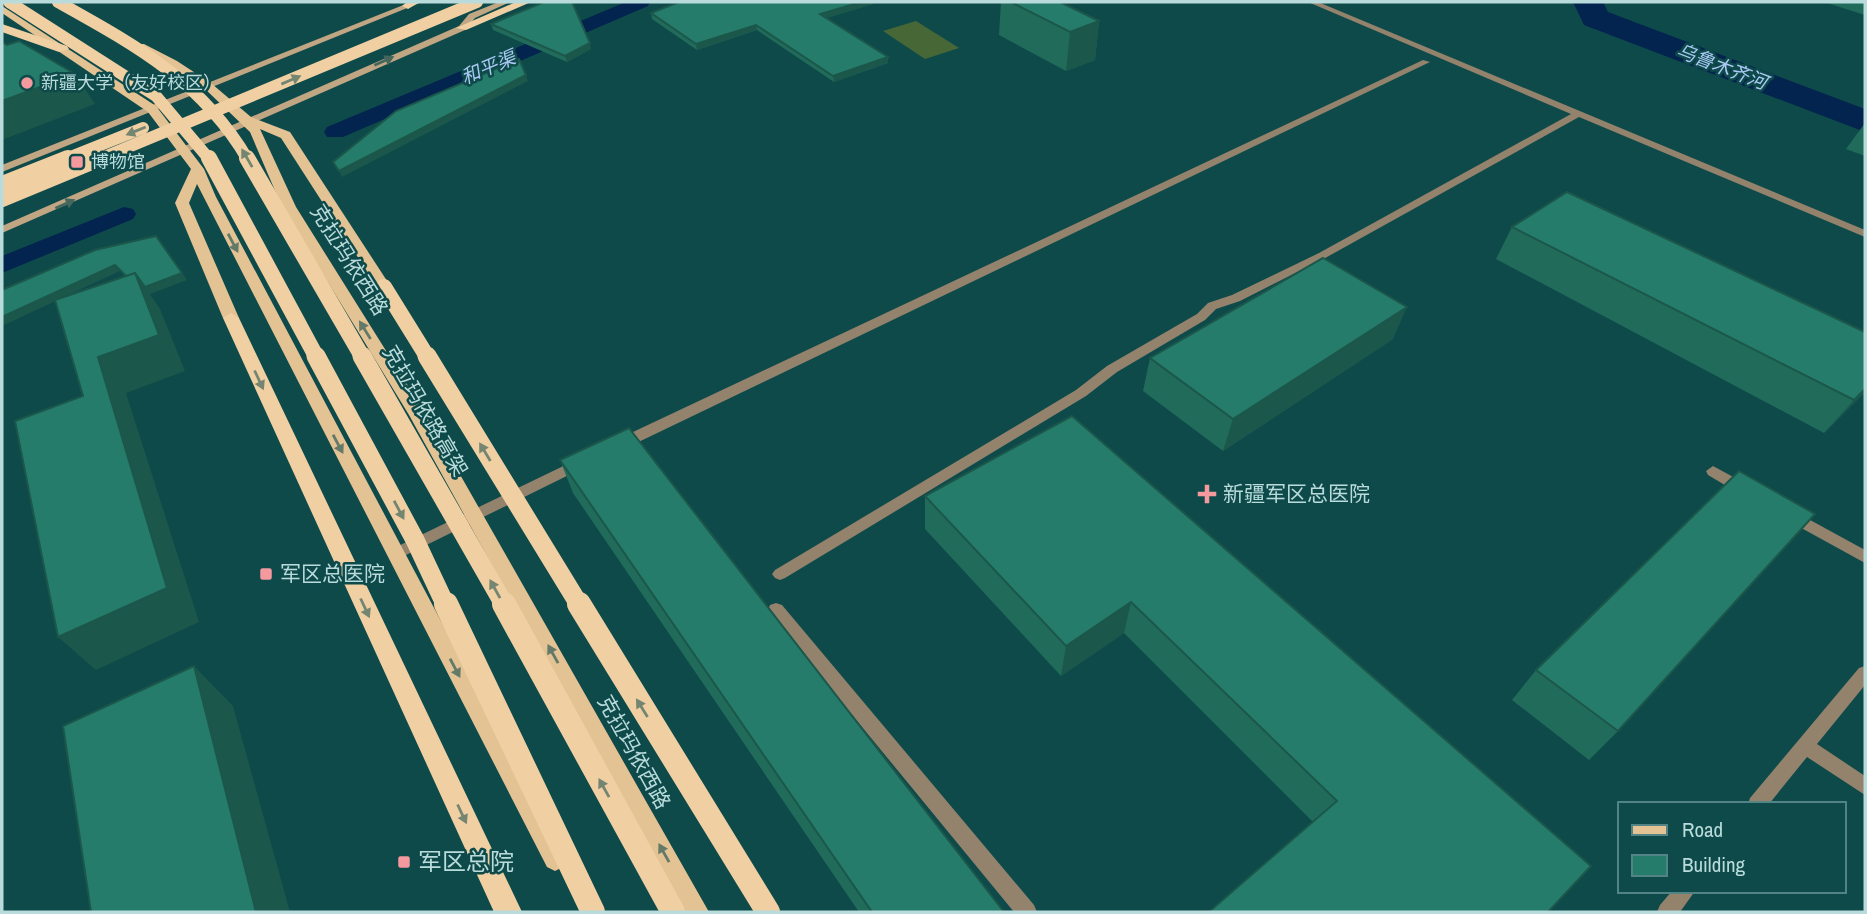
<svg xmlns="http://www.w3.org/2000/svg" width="1867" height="914" viewBox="0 0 1867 914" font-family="'Archivo Narrow','Noto Sans SC',sans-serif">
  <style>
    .green { fill: #476737 }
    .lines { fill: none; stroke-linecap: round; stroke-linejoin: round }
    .canal { fill: #03244e; fill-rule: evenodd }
    .river { fill: #03244e; fill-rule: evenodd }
    .minor { fill: #93826c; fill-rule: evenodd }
    .secondary { fill: #c0a682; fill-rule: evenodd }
    .primary { fill: #e3c293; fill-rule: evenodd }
    .trunk { fill: #f0d0a2; fill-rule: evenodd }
    .trunk-bridge-far3 { stroke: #f0d0a2; stroke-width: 12 }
    .trunk-bridge-far2 { stroke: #f0d0a2; stroke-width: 16 }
    .trunk-bridge-far1 { stroke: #f0d0a2; stroke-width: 19 }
    .trunk-bridge { stroke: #f0d0a2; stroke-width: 24 }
    .wall { fill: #216b5b }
    .shaded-wall { fill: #1b574a }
    .building { fill: #267c6a; stroke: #1b574a; stroke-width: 2 }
    .oneway { fill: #44665c }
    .oneway2 { fill: #748672 }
    .oneway3 { fill: #647a68 }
    .poi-dot { fill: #f49a9f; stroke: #0f4a4b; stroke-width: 2.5 }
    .labels { text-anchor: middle; stroke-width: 5; stroke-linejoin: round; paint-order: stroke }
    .far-poi-label { font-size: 18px; fill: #b9dbdb; stroke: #0f4a4b; text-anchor: start }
    .far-water-label { font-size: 19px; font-style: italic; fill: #aac9f4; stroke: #0f4a4b }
    .street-label { font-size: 21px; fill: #b9dbdb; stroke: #0f4a4b }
    .poi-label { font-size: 21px; fill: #b9dbdb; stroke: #0f4a4b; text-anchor: start }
    .near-poi-label { font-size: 24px; fill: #b9dbdb; stroke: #0f4a4b; text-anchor: start }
  </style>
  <rect width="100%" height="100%" fill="#0f4a4b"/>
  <path class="green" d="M916 21 959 48 925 59 883 31Z"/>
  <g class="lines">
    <path class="canal" d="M626 2H650L648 6 343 137H327L324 132 327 127Z
      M124 207 133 209 136 214 133 219 2 273V256Z"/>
    <path class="river" d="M1573 2H1603L1608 12 1865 109V132L1584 25Z"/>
    <path class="minor" d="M1308 2H1318L1865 230V237L1579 117 1327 257 1240 301 1216 309 1205 320 1117 372 1086 396 785 578 780 580 775 578 772 574 775 570 1076 390 1107 366 1197 314 1208 303 1232 295 1319 253 1571 114Z
      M1423 60 1430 62 626 448 621 449 614 444 616 440Z
      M580 458 585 459 587 463 585 467 400 558 395 560 390 558 387 554 390 550Z
      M1713 466 1750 486 1752 490 1750 494H1740L1708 475 1706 471Z
      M1790 509 1865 550V563L1785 519 1783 515 1785 511Z
      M776 603 782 605 1034 905 1037 912H1014L770 615 768 610 770 605Z
      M1865 666V685L1817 744 1865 776V795L1807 757 1769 804H1748L1750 798 1859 668Z
      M1672 891H1695L1680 912H1657L1660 905Z"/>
    <path class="secondary" d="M411 2H422L2 172V165Z
      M499 2H510L475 18 465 30 2 233V226L459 26 469 14Z"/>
    <path class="primary" d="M2 6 156 106 204 169 216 197 563 851 567 859 563 867 555 871 547 867 197 184 189 203 239 318 231 323 223 318 175 203 191 169 148 112 2 13Z
      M136 44H144L177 61 212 84 251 117 290 132 391 287 389 290H379L281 138 260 129 296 207 425 413 709 912H684L409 415 282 207 250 132 204 88 136 48Z"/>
    <path class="trunk" d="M407 2H420L408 9 402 6Z
      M516 2H531L466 30 456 28Z
      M2 24 67 46 69 49 59 52 2 32Z
      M231 313 239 318 522 912H494L223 318Z"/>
    <path class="trunk-bridge-far3" d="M9 2 156 96 210 160
      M58 2C135 45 202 81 248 160
      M63 160 143 128
      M97 160 477 2"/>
    <path class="trunk-bridge-far2" d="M209 158 317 358
      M247 158 363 358
      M2 184 68 158
      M2 199 101 158
      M384 287 428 358"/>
    <path class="trunk-bridge-far1" d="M316 356 415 540 446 606
      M362 356 505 606
      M427 356 580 606"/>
    <path class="trunk-bridge" d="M446 604 593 912
      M504 604 673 912
      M579 604 768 912"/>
  </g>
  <path class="wall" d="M679 2H872L873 4 826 18 888 63 834 82 757 30 697 50 652 19 651 13Z
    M1001 2H1060L1099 21 1095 60 1066 71 999 35Z
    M1824 2H1865V15Z
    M491 24 591 49 567 62 493 30Z
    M1865 123V156L1846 149Z
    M1512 227 1865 332V392L1824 433 1496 259Z
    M1393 339 1223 451 1143 391 1150 358Z
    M1072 416 1548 912H1209L1313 822 1124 633 1061 676 925 529V496Z
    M560 460 1004 912H859L573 493Z
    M1536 670 1618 731 1589 760 1512 700Z"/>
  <path class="shaded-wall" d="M861 2H872L873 4 820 20V14Z
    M1099 21 1095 60 1066 71 1070 32Z
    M756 25 757 30 697 50 696 44Z
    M590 43 591 49 567 62 565 56Z
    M888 57V63L834 82 833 76Z
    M75 74 95 104 2 140V101Z
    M526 75 528 81 342 177 339 171Z
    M115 265 120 271 2 326V317Z
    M135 273H182L187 280 150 294 160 309 185 371 126 393 199 622 96 670 58 637 98 357Z
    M1407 307 1393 339 1223 451 1233 419Z
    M1865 389V392L1824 433 1854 400Z
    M1131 602 1124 633 1061 676 1066 646Z
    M194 666 233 706 290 912H256Z"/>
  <path class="building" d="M544 2H572L590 43 565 56 491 24Z
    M679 2H861L820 14 888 57 833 76 756 25 696 44 651 13Z
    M1011 2H1060L1099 21 1070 32Z
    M19 41 75 74 2 101V42L7 45Z
    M519 59 526 75 339 171 333 162 396 111Z
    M1567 192 1865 332V389L1854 400 1512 227Z
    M156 236 182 273 145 287 135 273 126 276 115 265 2 317V290L95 250Z
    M1323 258 1407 307 1233 419 1150 358Z
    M135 273 159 335 98 357 167 588 58 637 15 421 83 396 55 300Z
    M1072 416 1591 866 1548 912H1211L1210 911 1337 801 1131 602 1066 646 925 496Z
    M629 428 1004 912H872L560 460Z
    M1739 471 1815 514 1618 731 1536 670Z
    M194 666 256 912H91L63 726Z"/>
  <defs><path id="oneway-solid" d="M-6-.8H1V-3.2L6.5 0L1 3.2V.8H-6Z" transform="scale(1.75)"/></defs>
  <g class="oneway">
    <use href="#oneway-solid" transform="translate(384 61) rotate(-24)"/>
    <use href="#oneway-solid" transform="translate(65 204) rotate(-24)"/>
  </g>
  <g class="oneway2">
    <use href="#oneway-solid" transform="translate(291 80) rotate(-23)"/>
    <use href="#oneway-solid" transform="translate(136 131) rotate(158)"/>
    <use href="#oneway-solid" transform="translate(247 158) rotate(-120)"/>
    <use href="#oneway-solid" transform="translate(259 380) rotate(65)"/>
    <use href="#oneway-solid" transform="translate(485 452) rotate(-121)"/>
    <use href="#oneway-solid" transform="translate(399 510) rotate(62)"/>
    <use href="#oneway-solid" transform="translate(495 589) rotate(-119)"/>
    <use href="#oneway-solid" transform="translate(365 608) rotate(65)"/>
    <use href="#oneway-solid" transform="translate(642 708) rotate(-122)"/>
    <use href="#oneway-solid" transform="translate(604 788) rotate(-119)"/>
    <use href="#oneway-solid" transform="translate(462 814) rotate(65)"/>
  </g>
  <g class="oneway3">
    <use href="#oneway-solid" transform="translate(233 243) rotate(62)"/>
    <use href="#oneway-solid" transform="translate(365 330) rotate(-122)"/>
    <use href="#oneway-solid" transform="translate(338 444) rotate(62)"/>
    <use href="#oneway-solid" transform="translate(553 654) rotate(-119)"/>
    <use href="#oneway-solid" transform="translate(455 668) rotate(62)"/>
    <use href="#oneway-solid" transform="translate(664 853) rotate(-119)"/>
  </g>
  <g class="poi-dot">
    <circle cx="27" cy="83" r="7"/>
    <rect x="70" y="155" width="14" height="14" rx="3.5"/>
    <path d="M1203.5 483.5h7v7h7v7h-7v7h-7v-7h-7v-7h7z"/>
    <rect x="259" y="567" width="14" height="14" rx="3.5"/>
    <rect x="397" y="855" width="14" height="14" rx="3.5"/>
  </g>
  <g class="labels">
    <g class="far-poi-label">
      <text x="41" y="89">新疆大学（友好校区）</text>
      <text x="91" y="168">博物馆</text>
    </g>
    <g class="far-water-label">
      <text transform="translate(1722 66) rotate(21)" y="7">乌鲁木齐河</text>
      <text transform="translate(488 67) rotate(-23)" y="7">和平渠</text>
    </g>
    <g class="street-label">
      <text transform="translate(349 260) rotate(58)" y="7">克拉玛依西路</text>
      <text transform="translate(425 411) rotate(60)" y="7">克拉玛依路高架</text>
      <text transform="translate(634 752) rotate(61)" y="7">克拉玛依西路</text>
    </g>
    <g class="poi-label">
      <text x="1223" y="501">新疆军区总医院</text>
      <text x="280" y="581">军区总医院</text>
    </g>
    <g class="near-poi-label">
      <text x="418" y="870">军区总院</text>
    </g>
  </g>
  <rect width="1867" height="914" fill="none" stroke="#b9dbdb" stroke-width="7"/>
  <rect x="1618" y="802" width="228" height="91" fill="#0f4a4b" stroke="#538485" stroke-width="2"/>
  <rect x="1632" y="825" width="35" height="10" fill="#e3c293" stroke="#538485" stroke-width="2"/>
  <text x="1682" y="837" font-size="21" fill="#b9dbdb">Road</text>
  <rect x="1632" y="855" width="35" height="21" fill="#267c6a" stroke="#538485" stroke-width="2"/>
  <text x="1682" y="872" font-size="21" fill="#b9dbdb">Building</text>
</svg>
